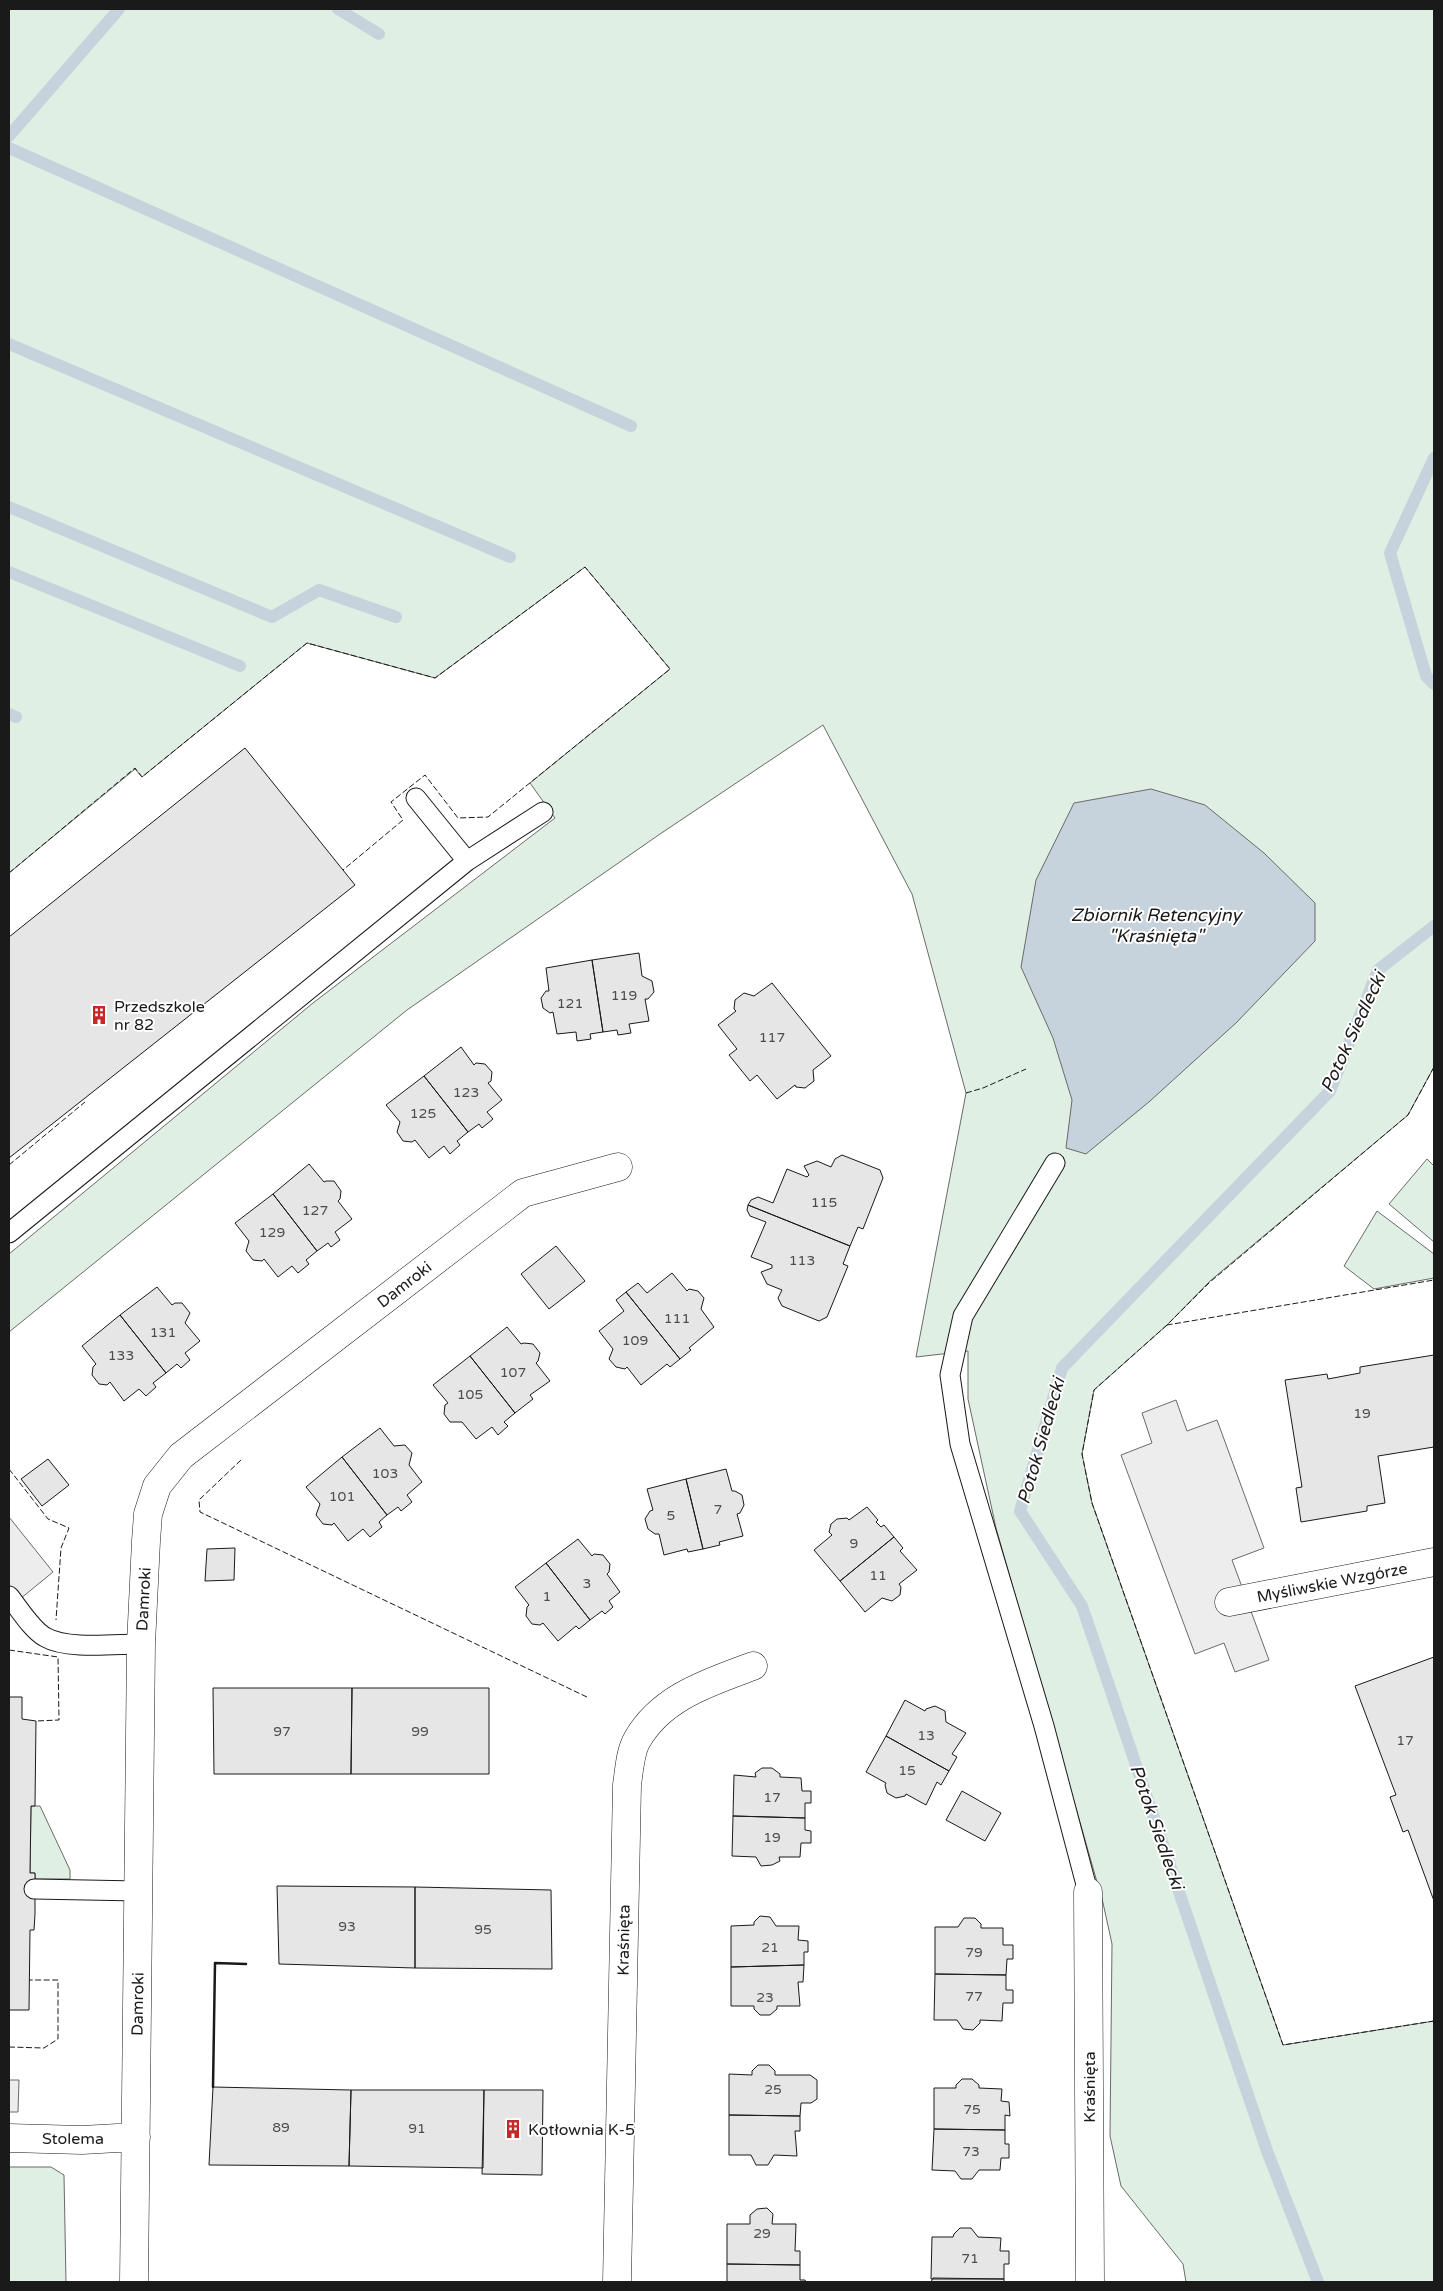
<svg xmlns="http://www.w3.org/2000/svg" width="1443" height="2291" viewBox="0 0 1443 2291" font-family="'Varela Round',sans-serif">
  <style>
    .green { fill: #e0efe3; stroke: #6a6a6a }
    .parking { fill: #ededed; stroke: #6a6a6a }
    .water { fill: #c6d2dc; stroke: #6a6a6a }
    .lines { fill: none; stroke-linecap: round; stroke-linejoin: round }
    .stream { stroke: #c6d2dc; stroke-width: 12 }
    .building { fill: #e6e6e6; stroke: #1a1a1a }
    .service-casing { stroke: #1a1a1a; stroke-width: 21 }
    .minor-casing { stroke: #1a1a1a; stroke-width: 29 }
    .service { stroke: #fff; stroke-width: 19 }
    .minor { stroke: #fff; stroke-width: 28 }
    .fence { stroke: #1a1a1a; stroke-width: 1; stroke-dasharray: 6 2.5; stroke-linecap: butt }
    .wall { stroke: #1a1a1a; stroke-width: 2.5 }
    .labels { text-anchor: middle; stroke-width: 4; stroke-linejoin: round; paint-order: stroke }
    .number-label { font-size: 14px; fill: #4d4d4d }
    .poi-label { font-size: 16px; fill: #1a1a1a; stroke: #fff; text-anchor: start }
    .street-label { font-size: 16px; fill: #1a1a1a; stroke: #fff }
    .water-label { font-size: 18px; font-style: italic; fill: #1a1a1a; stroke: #fff }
  </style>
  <rect width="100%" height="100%" fill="#fff"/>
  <path class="green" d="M9 9H1434V1067L1408 1115 1210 1281 1167 1325 1094 1390 1082 1454 1092 1503 1283 2045 1434 2021V2282H1186L1183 2264 1121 2186 1110 2136 1112 1944 1103 1903 996 1528 968 1399V1351L916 1357 966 1093 912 894 823 725 660 834 407 1010 9 1332V1254L313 1003 555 818 530 783 670 669 585 567 435 678 307 643 142 777 135 769 9 873Z
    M1427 1159 1434 1166V1242L1389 1204Z
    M1377 1211 1434 1254V1278L1374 1289 1344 1266Z
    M31 1806H40L70 1870V1879H35V1873H30Z
    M9 2167H51L64 2175 66 2282H9Z"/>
  <path class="parking" d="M1176 1400 1187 1431 1217 1420 1264 1548 1232 1560 1269 1660 1235 1672 1224 1643 1195 1654 1121 1455 1152 1443 1142 1413Z
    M9 1517 53 1572 9 1608Z
    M9 2080H19L18 2112H9Z"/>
  <path class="water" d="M1151 789 1205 805 1264 853 1315 903V941L1236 1023 1150 1101 1086 1154 1066 1148 1072 1100 1053 1038 1021 967 1036 880 1074 803Z"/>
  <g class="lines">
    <path class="stream" d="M338 9 379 34
      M9 136 119 9
      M9 148 631 426
      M9 344 510 557
      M1434 458 1390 553 1426 676 1434 684
      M9 507 272 617 319 590 396 617
      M9 572 240 666
      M9 714 16 717
      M1318 2282 1267 2151 1082 1606 1020 1511 1062 1368 1330 1091 1378 970 1434 926"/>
  </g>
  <path class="building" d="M245 748 355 885 9 1158V937Z
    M639 953 642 976 652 981 654 992 648 999H645L649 1021 629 1024 631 1033 618 1035 617 1030 603 1032 592 960Z
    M592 960 603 1032 590 1034 591 1039 577 1041 576 1032 557 1034 553 1012 550 1013 543 1008 541 998 546 991H549L546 968Z
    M772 983 831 1056 813 1070 814 1081 805 1088 796 1087 795 1085 777 1099 757 1075 750 1081 729 1055 737 1049 718 1025 736 1011 734 1009 735 1000 744 993 754 996Z
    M461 1047 474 1065 476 1063 485 1064 492 1072 491 1081 488 1083 502 1100 487 1112 493 1119 482 1128 479 1124 468 1132 424 1076Z
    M424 1076 468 1132 457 1141 460 1145 450 1154 444 1146 429 1158 415 1140 412 1142 403 1141 397 1132 400 1122 386 1105Z
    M842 1155 880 1170 883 1178 863 1229 858 1227 850 1246 748 1205 751 1200 758 1197 773 1203 787 1169 807 1177 809 1175 804 1166 817 1161 831 1167 835 1159Z
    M309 1164 324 1182 326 1181H334L341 1191 340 1199 338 1201 352 1219 335 1232 340 1240 331 1247 328 1243 317 1251 273 1194Z
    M273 1194 317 1251 306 1260 309 1264 298 1273 292 1266 278 1277 264 1259 262 1261 253 1260 246 1251 249 1241 235 1223Z
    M748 1205 850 1246 843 1264 848 1266 827 1317 819 1321 782 1306 778 1298 782 1290 767 1284 761 1272 772 1268V1265L751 1257 766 1222 750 1216 747 1210Z
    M556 1246 585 1281 549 1309 521 1274Z
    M672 1273 687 1291 689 1289 698 1291 704 1298 701 1309 714 1327 689 1348 691 1350 680 1359 626 1292 638 1283 647 1293Z
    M157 1287 172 1305 175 1303H182L190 1313 185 1323 200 1341 185 1353 190 1360 181 1368 177 1364 166 1373 120 1315Z
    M626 1292 680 1359 670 1367 667 1364 641 1385 627 1367 625 1369 616 1367 609 1359 613 1349 599 1331 624 1311 616 1300Z
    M120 1315 166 1373 153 1383 156 1387 146 1396 139 1389 124 1401 110 1382 107 1385 99 1384 92 1375 93 1367 96 1364 82 1346Z
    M507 1327 521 1344 524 1343 533 1344 540 1353 538 1361 536 1363 550 1381 530 1395 533 1399 515 1413 470 1356Z
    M1434 1355V1447L1378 1456 1385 1503 1367 1506V1511L1301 1522 1296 1488 1302 1487 1285 1380 1327 1374 1328 1379 1360 1373V1367Z
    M470 1356 515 1413 504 1422 508 1426 498 1435 492 1427 476 1439 462 1422H450L444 1414 445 1405 448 1403 433 1385Z
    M380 1428 394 1446 405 1445 412 1453 409 1465 422 1482 407 1495 412 1502 401 1511 398 1507 387 1515 342 1457Z
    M342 1457 387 1515 379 1522 382 1527 370 1537 363 1529 348 1541 334 1523 332 1525 323 1524 316 1515 320 1504 306 1487Z
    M48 1459 69 1485 42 1506 21 1479Z
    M726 1469 732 1491H735L742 1495 744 1505 740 1513 737 1514 743 1536 719 1542 720 1545 703 1549 686 1479Z
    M686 1479 703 1549 688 1552 687 1549 664 1555 659 1534H655L648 1529 645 1519 650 1511 653 1510 647 1489Z
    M867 1507 878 1520 876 1522 881 1527 884 1525 894 1537 840 1581 814 1550 832 1535 829 1532 831 1524 837 1519 847 1518 849 1520Z
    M894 1537 903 1548 900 1551 917 1570 899 1584 901 1587 900 1595 892 1601 882 1598 865 1612 840 1581Z
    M578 1539 592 1556 594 1554 603 1555 610 1564 609 1572 607 1574 620 1592 609 1601 613 1607 605 1614 602 1611 590 1620 546 1563Z
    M235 1548 234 1580 205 1581 207 1549Z
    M546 1563 590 1620 579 1629 576 1626 558 1641 543 1623 540 1625 532 1624 526 1616 527 1607 529 1605 515 1587Z
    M1434 1657V1901L1408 1830 1403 1832 1390 1797 1396 1795 1355 1686Z
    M213 1688H352L351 1774H214Z
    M352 1688H489V1774H351Z
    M9 1697H22V1719L36 1721 35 1806H31L30 1873H35V1914L34 1930H30L29 2010H9Z
    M905 1700 925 1711 926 1709 935 1706 945 1711 946 1722 966 1733 952 1754 957 1757 949 1771 886 1736Z
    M886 1736 949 1771 941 1785 937 1782 926 1805 906 1794 905 1796 896 1798 887 1793 885 1785 886 1783 866 1772Z
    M762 1768H772L780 1774V1777L801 1778 802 1791H811V1803H805V1818L733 1816 734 1775 756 1777 755 1773Z
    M962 1791 1001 1813 985 1841 946 1820Z
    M733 1816 805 1818V1830L811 1831V1843H801L800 1857H779L780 1861 772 1865 761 1866 756 1857 732 1856Z
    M277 1886 415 1887V1968L279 1964Z
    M415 1887 551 1890 552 1969 415 1968Z
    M760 1916 770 1917 776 1926H799L798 1940 808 1941V1952H804V1965L731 1967V1926L754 1925V1922Z
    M964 1918H975L981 1924V1928H1003V1945H1013V1959H1007L1006 1975 935 1974V1927H958Z
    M804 1965 803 1982H798L800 2006H777V2009L770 2015H760L754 2009V2006H731V1967Z
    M935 1974 1006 1975V1990H1013V2003H1003L1002 2021 980 2020V2023L973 2030 963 2029 957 2020H934Z
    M758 2065H769L775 2071V2075H810L817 2080V2099L811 2103H801L800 2116 729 2115V2074L752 2075V2071Z
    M962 2079H972L979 2085V2088L1002 2089 1001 2101 1009 2102 1010 2116 1005 2115V2130L934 2129V2088H956V2085Z
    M213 2087 351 2090 349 2166 209 2165Z
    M351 2090H484L483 2168 349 2166Z
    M484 2090H543L542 2175 482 2174Z
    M729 2115 800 2116V2131H795L797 2156 774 2155 768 2165H756L751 2155H729Z
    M934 2129 1005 2130V2144H1009V2158H1001L1000 2170H979L972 2179H961L955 2171 932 2170Z
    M767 2208 773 2214 772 2224H796L795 2251H800V2265L727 2264V2224H750V2215L757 2209Z
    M960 2228H971L978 2237 1001 2238 1000 2251H1009V2264H1004V2279H931L932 2237H953L954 2234Z
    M727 2264 800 2265V2280H805L806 2282H727Z
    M933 2278 1004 2279V2282H931Z"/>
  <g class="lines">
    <g class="service-casing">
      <path id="service" d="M416 798 467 861
        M1055 1163 963 1316 950 1375 960 1444 1044 1726 1088 1892
        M9 1233 467 861 543 812
        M9 1596C18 1607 32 1630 45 1637 67 1650 115 1644 141 1644
        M34 1889 138 1891"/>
    </g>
    <g class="minor-casing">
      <path id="minor" d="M1229 1602 1434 1562
        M1088 1892 1090 2282
        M9 2138 82 2140 136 2137
        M134 2282 141 1644 146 1541 148 1514 157 1486 181 1456 523 1193 618 1167
        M617 2282 627 1785C629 1772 630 1752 637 1740 661 1697 710 1682 753 1666"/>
    </g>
    <use href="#service" class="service"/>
    <use href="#minor" class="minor"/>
    <path class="fence" d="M9 873 135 768 142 777 307 643 435 678 585 567 670 669 488 817 458 818 425 775 391 802 403 820 343 870
      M1434 1067 1408 1115 1210 1282 1167 1325 1434 1280
      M966 1093 983 1088 1026 1069
      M9 1165 85 1102
      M1167 1325 1094 1390 1082 1454 1092 1503 1283 2045 1434 2021
      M241 1460 199 1500 200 1512 589 1698
      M9 1469 48 1519 69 1528 61 1548 56 1620
      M9 1650 58 1657 59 1720 36 1721
      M9 2047 44 2048 58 2039V1980H29"/>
    <path class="wall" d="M213 2087 215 1963 246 1964"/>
  </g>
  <defs>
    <g id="building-bare" transform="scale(1.5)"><path d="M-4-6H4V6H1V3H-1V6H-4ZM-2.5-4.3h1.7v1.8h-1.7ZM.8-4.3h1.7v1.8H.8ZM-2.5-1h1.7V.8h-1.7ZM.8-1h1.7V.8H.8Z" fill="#c62828" stroke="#fff" stroke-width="2.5" paint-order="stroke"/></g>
  </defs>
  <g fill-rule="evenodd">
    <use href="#building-bare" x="99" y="1015"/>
    <use href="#building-bare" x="513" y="2129"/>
  </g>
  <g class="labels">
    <g class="number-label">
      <text x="624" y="1000">119</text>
      <text x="570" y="1008">121</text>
      <text x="772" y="1042">117</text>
      <text x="466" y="1097">123</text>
      <text x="423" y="1118">125</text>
      <text x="824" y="1207">115</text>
      <text x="315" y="1215">127</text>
      <text x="272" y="1237">129</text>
      <text x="802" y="1265">113</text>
      <text x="677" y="1323">111</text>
      <text x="163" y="1337">131</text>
      <text x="635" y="1345">109</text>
      <text x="121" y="1360">133</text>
      <text x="513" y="1377">107</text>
      <text x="470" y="1399">105</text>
      <text x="1362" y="1418">19</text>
      <text x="385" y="1478">103</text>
      <text x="342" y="1501">101</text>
      <text x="718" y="1514">7</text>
      <text x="671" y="1520">5</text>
      <text x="854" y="1548">9</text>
      <text x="878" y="1580">11</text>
      <text x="587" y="1588">3</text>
      <text x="547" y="1601">1</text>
      <text x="282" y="1736">97</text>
      <text x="420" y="1736">99</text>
      <text x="926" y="1740">13</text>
      <text x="1405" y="1745">17</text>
      <text x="907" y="1775">15</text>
      <text x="772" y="1802">17</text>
      <text x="772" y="1842">19</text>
      <text x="347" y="1931">93</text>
      <text x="483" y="1934">95</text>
      <text x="770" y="1952">21</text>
      <text x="974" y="1957">79</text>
      <text x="974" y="2001">77</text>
      <text x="765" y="2002">23</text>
      <text x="773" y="2094">25</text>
      <text x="972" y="2114">75</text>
      <text x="281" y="2132">89</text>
      <text x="417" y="2133">91</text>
      <text x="971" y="2156">73</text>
      <text x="762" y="2238">29</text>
      <text x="970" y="2263">71</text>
    </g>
    <g class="poi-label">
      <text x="114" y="1012">Przedszkole<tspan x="114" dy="18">nr 82</tspan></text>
      <text x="528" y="2135">Kotłownia K-5</text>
    </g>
    <g class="street-label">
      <text transform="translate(404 1284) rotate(-38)" y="6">Damroki</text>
      <text transform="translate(1332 1582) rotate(-11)" y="6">Myśliwskie Wzgórze</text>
      <text transform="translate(143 1599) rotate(-87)" y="6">Damroki</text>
      <text transform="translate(623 1940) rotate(-89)" y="6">Kraśnięta</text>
      <text transform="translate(137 2004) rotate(-89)" y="6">Damroki</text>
      <text transform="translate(1089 2087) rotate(-90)" y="6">Kraśnięta</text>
      <text x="73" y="2144">Stolema</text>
    </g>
    <g class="water-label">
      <text x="1156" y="921">Zbiornik Retencyjny<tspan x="1156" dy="21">"Kraśnięta"</tspan></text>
      <text transform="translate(1353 1032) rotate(-65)" y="6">Potok Siedlecki</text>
      <text transform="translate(1041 1441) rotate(-74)" y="6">Potok Siedlecki</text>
      <text transform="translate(1157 1827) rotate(71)" y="6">Potok Siedlecki</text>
    </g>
  </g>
  <rect width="1443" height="2291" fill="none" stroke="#1a1a1a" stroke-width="20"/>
</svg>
